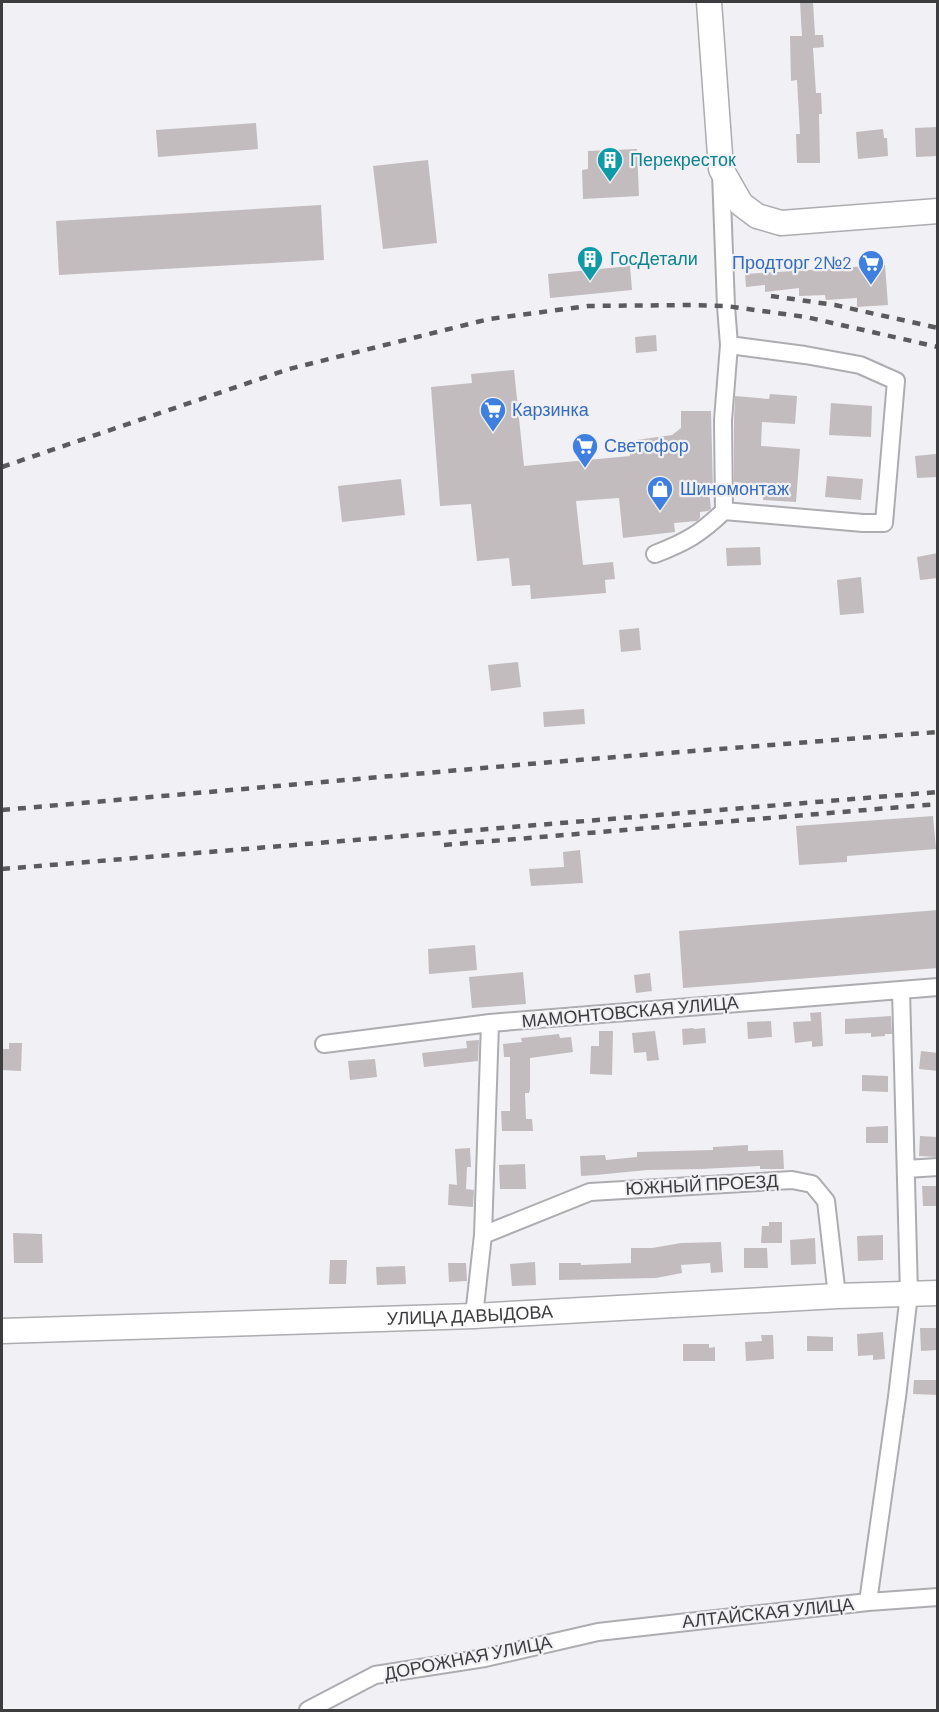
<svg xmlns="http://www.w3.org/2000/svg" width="939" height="1712" viewBox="0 0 939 1712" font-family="Barlow,sans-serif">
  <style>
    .building { fill: #c2bcbe }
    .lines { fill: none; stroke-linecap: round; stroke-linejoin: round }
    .street-casing { stroke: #adadb1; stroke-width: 20 }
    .secondary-casing { stroke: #adadb1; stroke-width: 27 }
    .street { stroke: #fff; stroke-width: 16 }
    .secondary { stroke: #fff; stroke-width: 24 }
    .rail { stroke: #5b5a5d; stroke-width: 4.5; stroke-dasharray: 8 8; stroke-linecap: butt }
    .labels { text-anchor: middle; stroke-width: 4.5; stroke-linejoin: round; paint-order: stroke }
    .culture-label { font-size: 18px; fill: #0d838f; stroke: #f0f0f5; text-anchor: start }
    .shop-label { font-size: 18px; fill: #366cbe; stroke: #f0f0f5; text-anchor: start }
    .street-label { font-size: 18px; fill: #3d3c3e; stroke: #f0f0f5 }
  </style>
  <rect width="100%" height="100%" fill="#f0f0f5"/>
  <path class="building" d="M800 2H813L815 35H823L824 47 813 48 816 93H821L822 114H819L820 163H797L796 134H800L797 80 791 81 790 36H802Z
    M256 123 258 149 158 157 156 130Z
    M938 127V156L916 157 915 128Z
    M883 129 884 138H887L888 156 858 159 856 132Z
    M637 149 639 196 583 199 582 170 588 169V151Z
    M428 160 437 243 383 249 373 166Z
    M321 205 324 260 59 275 56 221Z
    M885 265 888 305 857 307V298L826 300 825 295 799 296V288L765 292V285L746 287 745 274Z
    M630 266 632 290 550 298 548 274Z
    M656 335 657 351 636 353 635 337Z
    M514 370 524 466 630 456 629 441 672 435 681 428V411H711L713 490H709L711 509 708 511 700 512V518L697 521 674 523 675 532 623 538 619 498 576 501 583 565 613 562 615 579 605 580 606 593 531 599 530 585 512 586 509 558 477 561 471 504 440 506 431 387 472 383 471 374Z
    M770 394 797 396 795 424 762 422 761 446 800 449 796 502 763 500 764 485 734 482V421L735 396 769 399Z
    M831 403 872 406 871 437 829 435Z
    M936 454 938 477 917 478 915 456Z
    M827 476 863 479 861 500 825 497Z
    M401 479 405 515 342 522 338 486Z
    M760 547 761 565 727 566 726 548Z
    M938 553V578L920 580 917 557Z
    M861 577 864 613 840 615 837 580Z
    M639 628 641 650 621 652 619 630Z
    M518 662 521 687 491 691 488 665Z
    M584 709 585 724 544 727 543 712Z
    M933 816 936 849 847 856V862L799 865 796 826Z
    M580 850 583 883 531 886 529 869 564 867 563 852Z
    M938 910V968L683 988 679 931Z
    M475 945 477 970 429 974 428 949Z
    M523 972 526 1004 472 1008 469 977Z
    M650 973 652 991 636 993 634 975Z
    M821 1012 823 1046 812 1047V1041L795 1043 793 1022 811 1021 810 1013Z
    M891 1016 892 1034H885V1036L871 1037V1033L845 1034V1019Z
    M771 1021 772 1037 748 1039 747 1022Z
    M693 1028 694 1029 705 1028 706 1043 683 1045 682 1029Z
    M599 1031H613L612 1075 590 1074 591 1046H599Z
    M655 1031 659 1060 647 1061 646 1052 634 1053 632 1033Z
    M559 1034 560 1038 571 1037 573 1052 530 1058V1089L529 1093H525L526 1119H532L533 1131H502L501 1111H510V1057H504L503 1044 522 1042 521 1038Z
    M479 1040 478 1061 424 1067 422 1053 467 1048 466 1041Z
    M9 1043H22L21 1071 2 1070V1049H9Z
    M921 1051 938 1053V1071L919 1069Z
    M375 1059 377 1077 350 1080 348 1061Z
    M862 1075 888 1076V1092L862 1091Z
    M888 1126V1143H866V1127Z
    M920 1136 938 1137V1157L919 1156Z
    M748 1145V1151L783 1150 784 1169H760V1166L701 1169 647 1170 596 1175 581 1176 580 1156 605 1155 606 1160 637 1157V1152L713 1150V1147Z
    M470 1148 471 1167H467L466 1189 474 1190 473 1207 448 1205 449 1184 457 1185 455 1149Z
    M525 1164 526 1189H500L499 1165Z
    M922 1186H938V1206H923Z
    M769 1222H782V1243H761L762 1226H769Z
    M13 1233 42 1234 43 1263H14Z
    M883 1235V1260L858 1261 857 1236Z
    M815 1238 816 1264 791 1265 790 1240Z
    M721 1242 723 1272 711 1273 710 1263 681 1265 682 1273 656 1278 559 1280V1263H581V1265L631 1263V1248H652L681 1243Z
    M744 1248H767L768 1268H744Z
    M330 1260H347L346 1284H329Z
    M535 1262 536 1285 512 1286 510 1264Z
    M448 1263H466L467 1281 449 1282Z
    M405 1266 406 1284 377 1285 376 1267Z
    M920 1328H938V1350L921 1351Z
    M883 1332 885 1359 873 1360V1355L858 1356 857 1334Z
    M761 1335H773L774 1359 746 1361 745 1342 762 1341Z
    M807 1336 833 1337V1351H807Z
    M683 1344H709V1348L715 1347V1361H683Z
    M914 1380H938V1395L913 1394Z"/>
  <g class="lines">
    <g class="street-casing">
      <path id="street" d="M724 511 863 523H884L896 381 860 365 805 355 729 345
        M655 554C686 542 700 534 724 511L723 420 729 345 726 306 721 173
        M324 1044 490 1023 938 987
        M906 1169 938 1167
        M483 1235 590 1192 792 1180 812 1184 826 1201 837 1296
        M474 1316 483 1235 490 1023
        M868 1602 897 1397 909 1294 901 990
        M308 1710 375 1675 485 1658 598 1632 868 1602 938 1597"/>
    </g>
    <g class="secondary-casing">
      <g id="secondary">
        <path d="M709 2 721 169 741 204 757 216 781 223 938 211"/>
        <path id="s1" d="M2 1331 474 1316 837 1296 938 1293"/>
      </g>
    </g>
    <use href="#street" class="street"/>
    <use href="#secondary" class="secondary"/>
    <path class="rail" d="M771 296 835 305 938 328
      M2 467 289 369 489 319 588 306 691 305 726 306 806 317 938 347
      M2 810 552 762 938 732
      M444 845 938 804
      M2 869 938 792"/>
  </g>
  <defs>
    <g id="building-pin" transform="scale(1.35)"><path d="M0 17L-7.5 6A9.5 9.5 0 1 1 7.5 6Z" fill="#0f9aa8" stroke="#f0f0f5"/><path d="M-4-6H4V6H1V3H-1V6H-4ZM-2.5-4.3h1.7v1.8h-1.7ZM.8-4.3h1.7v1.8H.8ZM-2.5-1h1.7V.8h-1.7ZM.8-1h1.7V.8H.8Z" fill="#fff"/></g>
    <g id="supermarket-pin" transform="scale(1.35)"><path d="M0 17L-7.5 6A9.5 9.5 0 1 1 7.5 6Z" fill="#3f7fe0" stroke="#f0f0f5"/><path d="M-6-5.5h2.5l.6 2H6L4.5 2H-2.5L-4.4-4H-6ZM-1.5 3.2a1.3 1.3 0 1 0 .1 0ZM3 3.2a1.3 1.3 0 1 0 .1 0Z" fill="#fff"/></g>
    <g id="shop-pin" transform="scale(1.35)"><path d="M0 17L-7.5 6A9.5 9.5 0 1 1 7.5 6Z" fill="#3f7fe0" stroke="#f0f0f5"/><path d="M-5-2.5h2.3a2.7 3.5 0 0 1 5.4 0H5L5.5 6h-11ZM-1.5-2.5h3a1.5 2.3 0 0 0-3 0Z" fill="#fff"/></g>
  </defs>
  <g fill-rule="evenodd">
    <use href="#building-pin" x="610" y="160"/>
    <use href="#building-pin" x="590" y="259"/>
    <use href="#supermarket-pin" x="871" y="263"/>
    <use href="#supermarket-pin" x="493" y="410"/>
    <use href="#supermarket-pin" x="585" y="446"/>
    <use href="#shop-pin" x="660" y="489"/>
  </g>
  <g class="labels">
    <g class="culture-label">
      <text x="630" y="166">Перекресток</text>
      <text x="610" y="265">ГосДетали</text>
    </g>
    <g class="shop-label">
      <text x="852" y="269" text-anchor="end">Продторг 2№2</text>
      <text x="512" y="416">Карзинка</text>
      <text x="604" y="452">Светофор</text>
      <text x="680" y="495">Шиномонтаж</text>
    </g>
    <g class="street-label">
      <text transform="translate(630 1012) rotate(-5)" y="6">МАМОНТОВСКАЯ УЛИЦА</text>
      <text transform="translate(702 1185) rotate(-3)" y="6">ЮЖНЫЙ ПРОЕЗД</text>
      <text dy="6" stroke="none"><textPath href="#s1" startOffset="468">УЛИЦА ДАВЫДОВА</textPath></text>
      <text transform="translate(768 1613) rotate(-6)" y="6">АЛТАЙСКАЯ УЛИЦА</text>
      <text transform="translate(468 1658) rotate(-11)" y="6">ДОРОЖНАЯ УЛИЦА</text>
    </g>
  </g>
  <rect width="939" height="1712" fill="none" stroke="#3d3c3e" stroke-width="6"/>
</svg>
